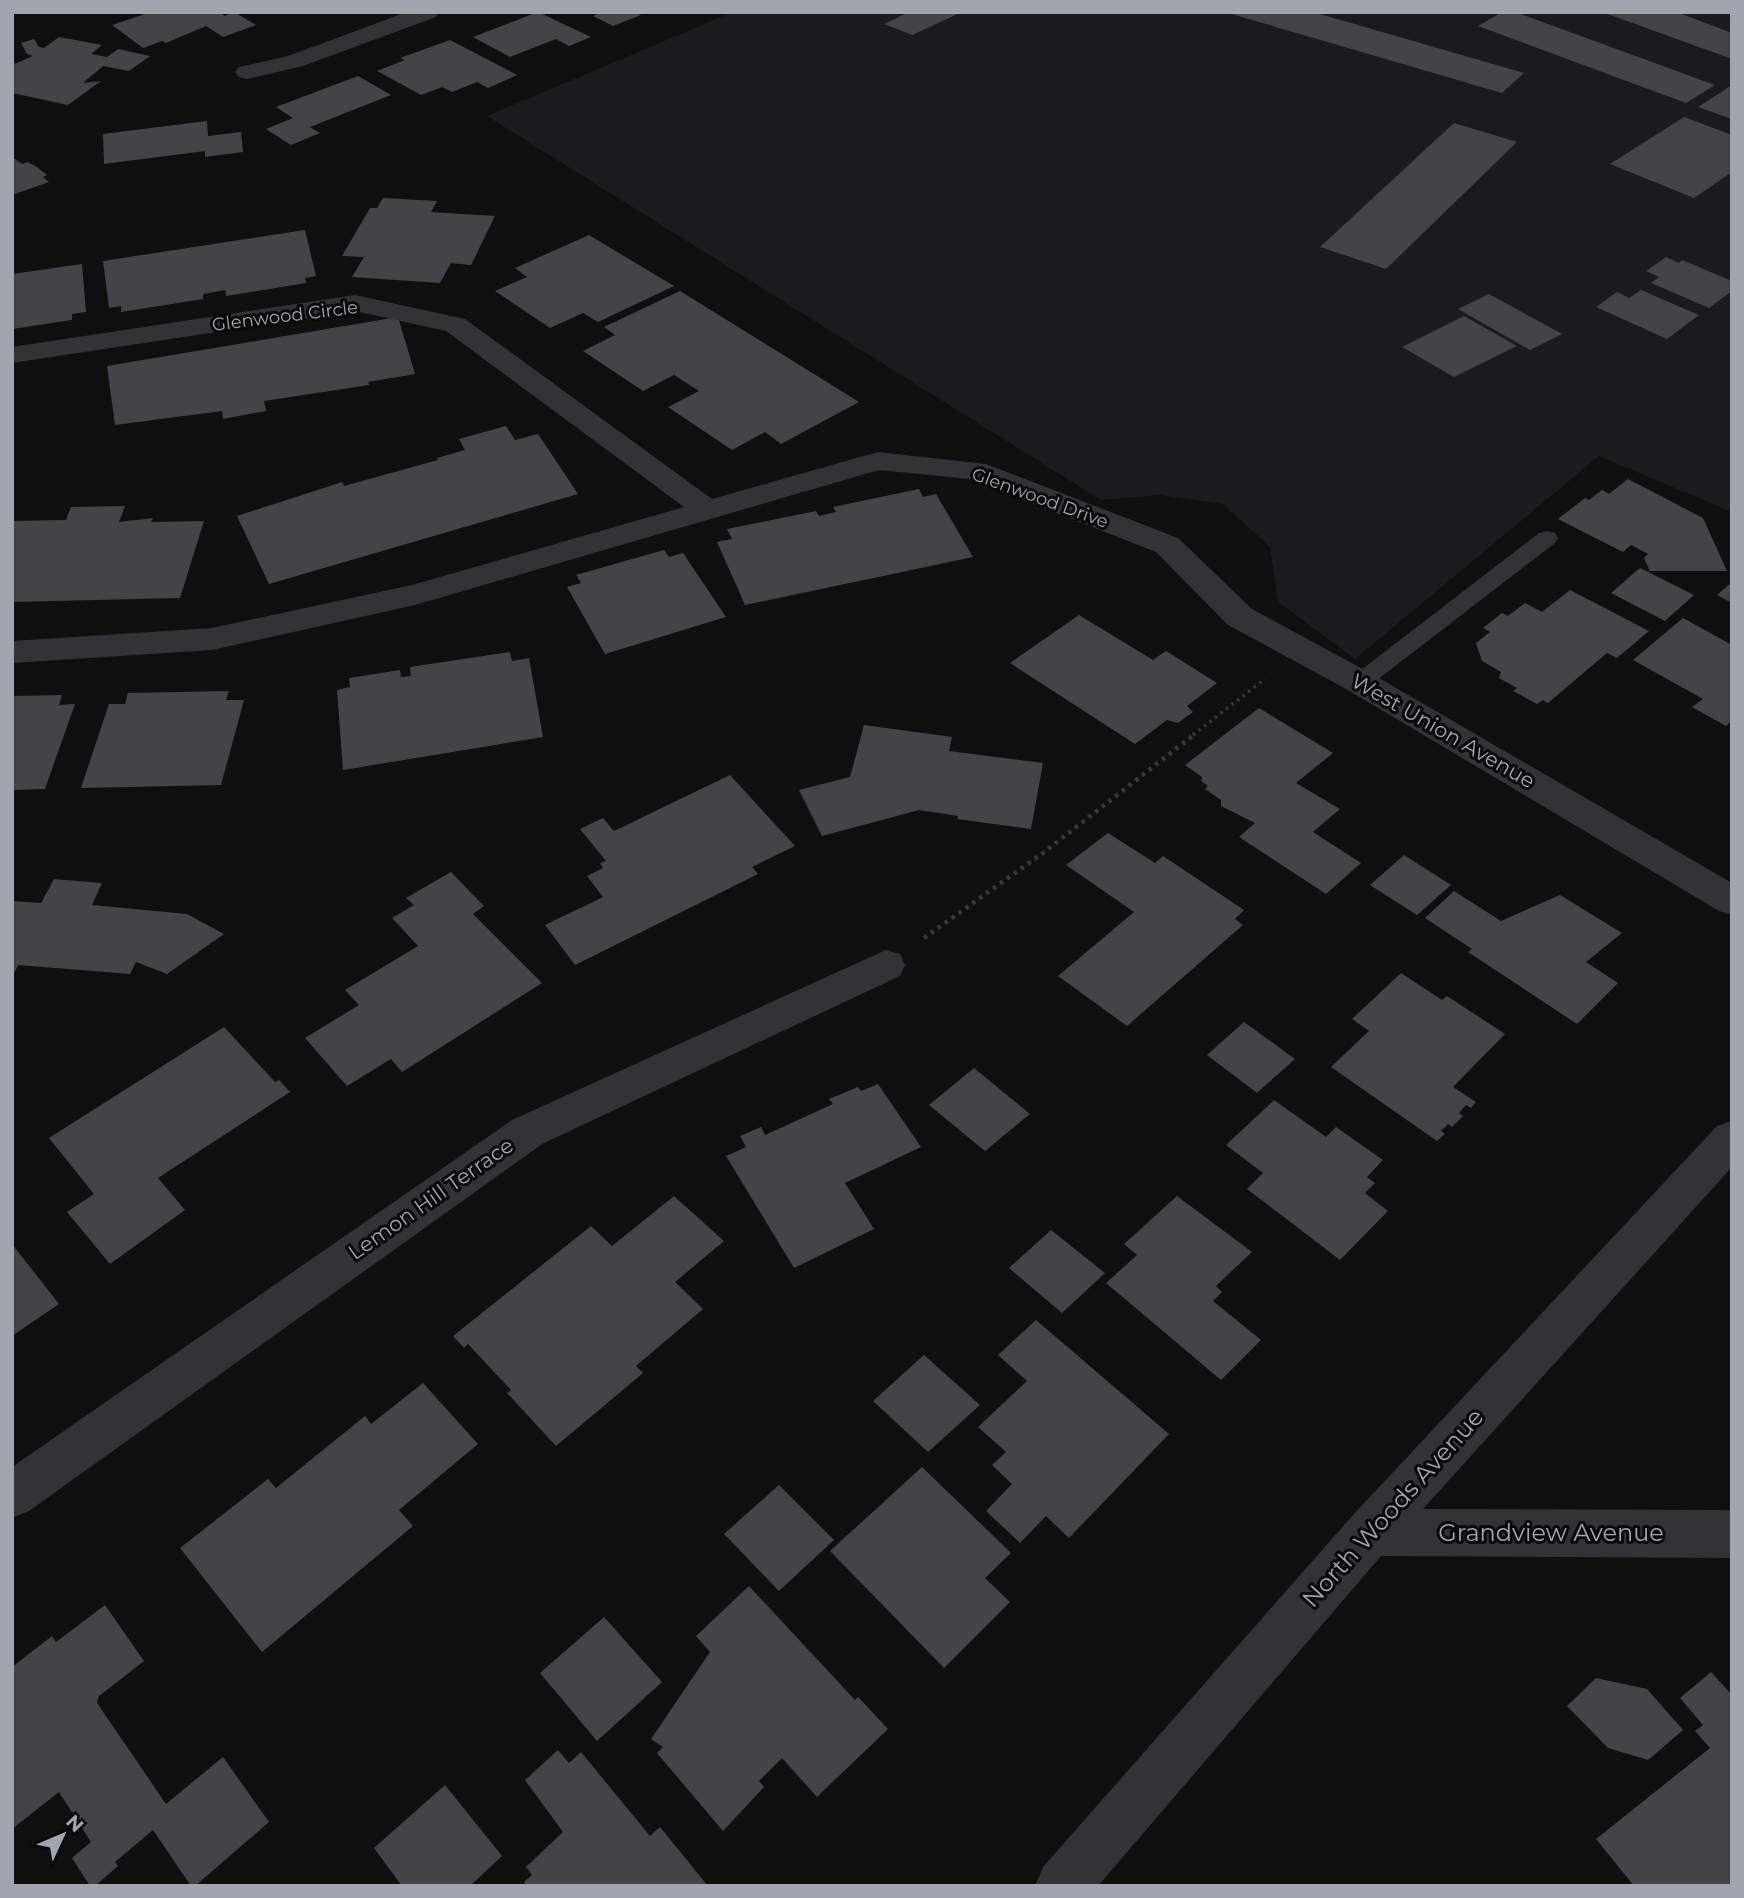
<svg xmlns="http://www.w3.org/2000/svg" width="1744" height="1898" viewBox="0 0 1744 1898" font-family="Montserrat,sans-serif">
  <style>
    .built { fill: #1b1b1d }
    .building { fill: #434448 }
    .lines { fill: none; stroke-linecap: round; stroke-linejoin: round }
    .path-far1 { stroke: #37383c; stroke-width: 3.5; stroke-dasharray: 2.5 4.5; stroke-linecap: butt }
    .path { stroke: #37383c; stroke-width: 4.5; stroke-dasharray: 3.5 5; stroke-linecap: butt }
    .service { fill: #333337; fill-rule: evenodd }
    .minor { fill: #333337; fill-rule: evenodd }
    .labels { text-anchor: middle; stroke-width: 6; stroke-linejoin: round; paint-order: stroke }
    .far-street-label { font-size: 18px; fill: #a1a5b0; stroke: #0a0a0b }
    .street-label { font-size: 21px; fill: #a1a5b0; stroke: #0a0a0b }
    .near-street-label { font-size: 24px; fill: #a1a5b0; stroke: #0a0a0b }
  </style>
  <rect width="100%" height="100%" fill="#0f0f10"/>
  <path class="built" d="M733 12H1732V512L1599 456 1355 659 1278 602 1270 547 1223 504 1159 495 1101 500 487 116Z"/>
  <path class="building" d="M151 12H219L225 16 234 12 256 25 223 37 206 26 166 43 162 41 143 48 112 25Z
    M538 12 591 37 569 46 556 39 510 57 473 37Z
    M598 12H635L641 15 613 26 593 16 600 13Z
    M909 12H962L912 35 884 24Z
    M1225 12H1313L1524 73 1502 93Z
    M1502 12H1515L1715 85 1686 103 1478 26Z
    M1602 12H1676L1687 16 1732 33V59Z
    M59 37 102 45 91 54 107 57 118 49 150 56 129 71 103 66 83 83 101 81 68 105 12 93V65L33 56 27 54 21 43 34 39 39 47 44 48Z
    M450 40 517 75 488 88 477 82 452 92 442 87 421 95 377 71 405 60 400 58Z
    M358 76 391 95 310 127 320 133 291 145 266 129 293 118 276 107Z
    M1732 85V119L1698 107Z
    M1684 117 1732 135V172L1694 198 1610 164Z
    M207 121 208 136 241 132 243 152 205 157V151L104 164 103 134Z
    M1454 123 1517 142 1386 269 1320 247Z
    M12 157 22 164 28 162 37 167 47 175 43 177 49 182 12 195Z
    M383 198 437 201 431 212 495 216 471 265 451 263 440 283 352 277 364 257 342 256 370 208H377Z
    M305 230 316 276 305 278 306 283 226 296 225 290 203 294V299L121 312V306L109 308 103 261Z
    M589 235 674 286 598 322 583 313 550 328 495 291 527 277 515 268Z
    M1666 257 1679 263 1682 260 1732 281V291L1709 308 1651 283 1659 277 1646 271Z
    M82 264 86 312 72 314V320L12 329V274Z
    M1641 290 1699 315 1667 339 1596 307 1617 292 1629 298Z
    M680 291 859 402 781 444 765 432 732 450 668 407 699 391 674 375 643 391 583 351 615 335 604 327Z
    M1489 294 1562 334 1530 350 1458 309Z
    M1464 316 1517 346 1454 377 1402 347Z
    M398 317 415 374 368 382 369 385 264 401 266 411 223 419 222 411 115 425 107 366Z
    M506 426 515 440 538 434 578 494 269 584 237 516 342 482 344 486 438 460 437 458 465 450 459 439Z
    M1628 479 1703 518 1727 571H1650L1644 558 1648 554 1631 545 1623 552 1558 519 1585 498 1589 500 1602 490 1609 494Z
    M919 489 923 497 936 494 973 557 745 605 717 542 732 539 727 529 816 511 819 516 836 512 833 507Z
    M125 506 119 522 153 518 151 522 204 521 180 598 12 602V521L66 520 71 507Z
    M664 550 669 557 683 553 726 617 605 654 567 587 581 583 576 575Z
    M1640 568 1694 595 1665 621 1611 593Z
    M1732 582V603L1717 595Z
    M1570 590 1649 631 1617 658 1607 653 1548 703 1543 700 1537 704 1513 691 1517 688 1499 678 1501 672 1482 661 1476 643 1490 632 1483 628 1502 613 1508 616 1525 603 1542 612Z
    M1079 615 1153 660 1166 651 1217 683 1187 706 1193 712 1178 723 1167 720 1135 744 1010 663Z
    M1683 618 1732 645V720L1726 726 1692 707 1703 699 1633 660Z
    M510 652 512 661 529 658 543 737 343 770 337 690 350 687 349 678 400 670 401 677 411 676 410 667Z
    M229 691 226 700H244L221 785 81 788 109 704H125L128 693Z
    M62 695 59 705 75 704 45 789 12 790V696Z
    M1259 708 1333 753 1296 783 1340 809 1313 832 1361 863 1326 894 1239 837 1255 823 1221 806V800L1205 789 1208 786 1201 781 1202 777 1185 765Z
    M864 725 952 737 949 751 1043 763 1031 829 957 819 958 816 919 810 822 836 799 790 850 777Z
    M730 775 795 846 752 867 758 874 575 965 545 925 603 897 587 876 603 868 600 863 606 861 580 829 603 818 614 831Z
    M1108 833 1155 863 1163 856 1244 910 1235 919 1243 925 1127 1026 1058 976 1134 912 1066 865Z
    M1404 855 1451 885 1417 915 1370 885Z
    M451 872 484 906 473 914 542 983 402 1072 391 1059 347 1086 305 1038 359 1005 345 990 418 946 392 918 414 905 406 898Z
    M54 879 102 883 92 905 187 914 224 934 167 974 136 962 130 974 18 965 12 978V901L41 903Z
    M1454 891 1501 921 1560 895 1622 933 1586 962 1618 983 1577 1024 1468 952 1472 949 1425 918Z
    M1401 973 1442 1000 1447 996 1505 1034 1453 1087 1476 1102 1471 1108 1466 1105 1459 1113 1463 1116 1452 1127 1448 1124 1441 1131 1445 1134 1437 1141 1331 1067 1369 1031 1352 1019Z
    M1244 1022 1295 1059 1257 1093 1207 1055Z
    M224 1027 275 1082 279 1080 290 1092 158 1178 185 1210 110 1264 67 1212 94 1194 49 1138Z
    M974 1068 1030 1114 985 1151 929 1105Z
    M878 1084 921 1147 845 1183 874 1229 794 1268 726 1156 746 1147 740 1136 761 1127 765 1135 833 1104 829 1099 858 1087 861 1091Z
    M1274 1100 1326 1137 1336 1127 1383 1160 1367 1177 1375 1183 1365 1193 1388 1211 1340 1260 1247 1189 1263 1173 1226 1145Z
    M674 1196 724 1241 675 1282 703 1309 636 1366 643 1373 556 1446 507 1393 511 1390 468 1344 464 1348 453 1336 591 1226 612 1246Z
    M1177 1196 1252 1252 1216 1286 1222 1292 1213 1301 1261 1340 1221 1380 1106 1283 1137 1255 1124 1244Z
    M1051 1230 1105 1273 1062 1313 1009 1268Z
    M12 1244 59 1304 12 1336Z
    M1036 1320 1169 1434 1069 1538 1046 1516 1020 1543 986 1511 1012 1484 992 1465 1006 1452 978 1427 1027 1381 998 1355Z
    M924 1355 980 1405 928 1452 873 1401Z
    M423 1383 478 1444 399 1510 413 1526 262 1652 180 1548 268 1479 276 1488 365 1416 371 1424Z
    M922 1467 1011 1553 985 1578 1010 1602 944 1668 830 1551Z
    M779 1485 834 1540 779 1591 724 1534Z
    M749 1586 855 1700 858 1697 888 1729 817 1797 782 1758 759 1781 764 1787 723 1831 657 1753 663 1747 651 1739 710 1652 696 1636Z
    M105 1605 144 1661 98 1697 97 1703 166 1804 223 1757 269 1822 195 1886H191L153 1830 115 1862 118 1866 95 1886H90L72 1858 91 1842 59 1792 12 1829V1667L52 1636 56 1642Z
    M604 1617 662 1682 597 1741 540 1673Z
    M1711 1672 1732 1695V1886H1634L1596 1839 1710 1748 1695 1731 1703 1725 1680 1698Z
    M1596 1678 1647 1689 1683 1730 1648 1760 1608 1748 1567 1706Z
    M558 1750 569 1763 581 1752 650 1836 660 1827 708 1886H527L524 1882 532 1875 526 1867 563 1832 525 1780Z
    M445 1785 502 1856 470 1886H402L374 1848Z"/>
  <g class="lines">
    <path class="path-far1" d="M1193 735 1265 679"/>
    <path class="path" d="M924 938 1043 853 1195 734"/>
    <path class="service" d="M1547 531 1555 533 1558 538 1555 543 1368 687H1352L1348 682 1352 677 1539 533Z"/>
    <path class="minor" d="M407 12H439L436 17 303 66 247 79 239 77 235 72 239 67 288 56Z
      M355 295 465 319 712 499 878 452 986 464 1178 538 1252 609 1372 674 1732 883V915L1719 911 1348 690 1228 625 1156 552 970 479 879 470 415 605 212 650 12 663V641L212 628 412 585 684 507 446 331 355 311 12 363V347Z
      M886 950 900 954 905 965 900 976 542 1144 29 1511 12 1518V1467L512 1120Z
      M1732 1121V1167L1423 1509 1732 1510V1558L1381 1556 1098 1886H1035L1043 1867 1353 1515 1717 1126Z"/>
  </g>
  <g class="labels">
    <g class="far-street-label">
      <text transform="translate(285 316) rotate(-7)" y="6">Glenwood Circle</text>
      <text transform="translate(1040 498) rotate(20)" y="6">Glenwood Drive</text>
    </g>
    <g class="street-label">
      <text transform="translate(1443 731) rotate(30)" y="7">West Union Avenue</text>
      <text transform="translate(431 1199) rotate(-35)" y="7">Lemon Hill Terrace</text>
    </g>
    <g class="near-street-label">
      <text transform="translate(1393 1508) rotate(-48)" y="8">North Woods Avenue</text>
      <text x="1551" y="1541">Grandview Avenue</text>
    </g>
  </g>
  <rect width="1744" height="1898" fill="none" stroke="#a1a5b0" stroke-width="28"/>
  <g transform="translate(63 1835) rotate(46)" stroke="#0a0a0b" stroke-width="5" paint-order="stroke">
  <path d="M0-5L12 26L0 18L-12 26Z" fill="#a1a5b0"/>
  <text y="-10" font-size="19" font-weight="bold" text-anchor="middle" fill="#a1a5b0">N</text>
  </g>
</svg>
